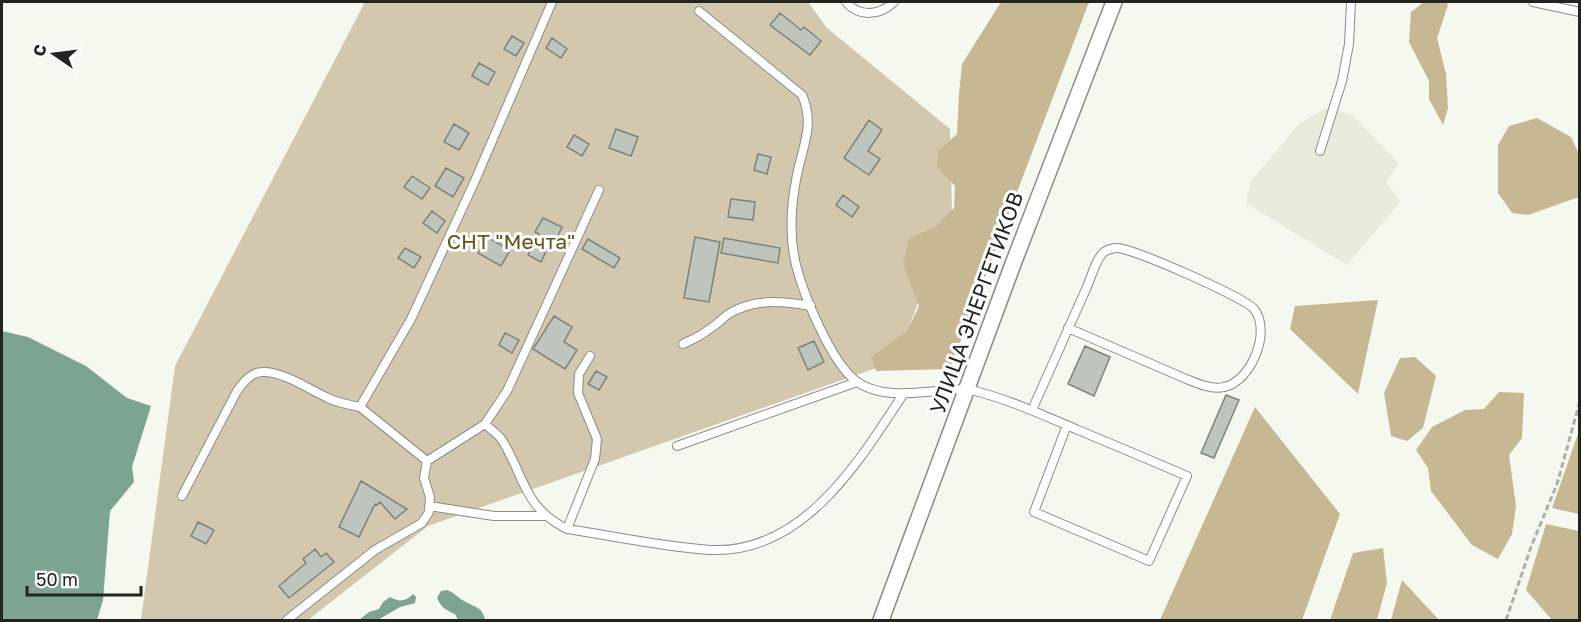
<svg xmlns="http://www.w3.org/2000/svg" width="1581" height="622" viewBox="0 0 1581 622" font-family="'Golos Text',sans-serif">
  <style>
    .built { fill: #e5ecdb }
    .green { fill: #d3c8ad }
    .forest { fill: #c7b894 }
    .water { fill: #7da490 }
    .building { fill: #bec5bd; stroke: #7c837b; stroke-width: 1.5 }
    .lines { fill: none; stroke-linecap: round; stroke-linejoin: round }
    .service-casing { stroke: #898d84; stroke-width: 10 }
    .minor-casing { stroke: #898d84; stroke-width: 18 }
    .path { stroke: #aeb1a9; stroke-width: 3; stroke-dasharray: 6 3; stroke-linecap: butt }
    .service { stroke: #fff; stroke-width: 8 }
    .minor { stroke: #fff; stroke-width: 15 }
    .labels { text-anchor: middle; stroke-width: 6; stroke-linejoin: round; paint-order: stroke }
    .park-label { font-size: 21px; fill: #655012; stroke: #fff }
    .street-label { font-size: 21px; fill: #222420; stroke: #fff }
  </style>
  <rect width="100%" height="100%" fill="#f4f8ee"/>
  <path class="built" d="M1326 108 1351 114 1399 163 1386 182 1400 202 1347 265 1246 203 1251 181 1300 123Z"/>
  <path class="green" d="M365 2H808L827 28 950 129 952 213 896 361 428 526 308 620H141L175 366Z"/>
  <path class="forest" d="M1001 2H1089L950 369 876 371 871 357 907 331 919 306 903 264 909 239 936 226 954 208 955 186 937 167 938 151 957 134 959 94 962 64Z
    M1424 2H1446L1448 5 1437 38 1446 74 1448 108 1443 125 1429 99V81L1409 42 1411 12Z
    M1537 118 1571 137 1579 154V197L1528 215 1512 213 1498 193V145L1509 126Z
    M1378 300 1358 394 1290 329 1295 306Z
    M1415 357 1436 376 1423 428 1407 441 1391 436 1384 393 1400 358Z
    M1499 392 1524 393 1522 438 1509 455 1516 506 1512 534 1498 559 1472 545 1431 491 1428 468 1416 450 1432 427 1465 410 1484 409Z
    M1255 407 1340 514 1302 620H1160Z
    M1579 431V514L1552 508Z
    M1546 524 1579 531V620H1552L1526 590Z
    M1383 548 1387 583 1377 620H1330L1353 553Z
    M1402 580 1439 620H1391Z"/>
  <path class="water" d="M2 331 28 337 86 366 127 398 151 406 132 467 134 482 110 511 103 600 97 620H2Z
    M447 590C455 593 457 597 464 601 474 607 483 607 485 620H458L455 614C445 610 441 607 437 598L441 591Z
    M413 594 416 597 415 603 400 607 378 620H359L369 612 379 609 383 602 390 597C399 602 405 602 413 594Z"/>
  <path class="building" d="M780 13 801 30 804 27 821 41 810 55 770 25Z
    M512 36 524 43 516 56 504 49Z
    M552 38 567 49 561 58 546 48Z
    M479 63 495 72 488 85 472 76Z
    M869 120 882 130 868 151 880 159 869 175 844 158Z
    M454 124 469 133 459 150 444 142Z
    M616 129 638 137 631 156 609 148Z
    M574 135 589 144 582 156 567 147Z
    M758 154 771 157 767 174 754 170Z
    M446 168 464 178 453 197 435 186Z
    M412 176 430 188 422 199 404 187Z
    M843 195 859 207 852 217 836 205Z
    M731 199 755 202 753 220 728 217Z
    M432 211 445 221 437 233 423 223Z
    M543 218 562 227 555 242 551 240 541 262 528 255 539 234 535 232Z
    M487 237 510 250 501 266 478 253Z
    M695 237 720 242 709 302 684 298Z
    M724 238 780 248 778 263 721 253Z
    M588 239 620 258 614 268 582 249Z
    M405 248 421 257 414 268 398 258Z
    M554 316 572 327 564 342 577 350 565 369 533 349Z
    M505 333 519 340 512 353 499 345Z
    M814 341 824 362 808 370 798 348Z
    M1085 346 1110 357 1094 396 1068 384Z
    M596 371 607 377 599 390 588 384Z
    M1226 395 1239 400 1214 458 1201 453Z
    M361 481 407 509 395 519 380 502 377 505 375 504 359 537 339 527Z
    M198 522 214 530 206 544 191 536Z
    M315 549 321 557 326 553 334 562 289 598 279 586 306 563 303 559Z"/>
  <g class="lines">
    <g class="service-casing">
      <path id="service" d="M552 2 474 183 411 319 360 407 427 461 485 424 507 391 599 190
        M846 2C860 18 880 15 894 2
        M1533 2 1580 12
        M699 11 802 95C815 124 803 145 797 175 791 204 789 236 796 265 804 296 831 362 856 381 881 400 920 392 949 390 956 390 964 388 971 390 1008 399 1043 415 1078 430 1114 445 1150 460 1187 476L1149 561 1034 512 1067 425
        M1320 151 1342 81 1349 44 1351 2
        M683 344C691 340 701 336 708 330 715 326 721 320 727 315 753 298 782 301 811 306
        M1032 410C1050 370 1068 329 1086 289 1091 279 1095 260 1104 252 1107 250 1113 248 1117 248 1132 248 1244 297 1254 309 1272 331 1251 382 1224 387 1211 390 1196 383 1184 378L1068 328
        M485 424C490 429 498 434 502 440 525 477 523 507 567 529 614 536 663 547 711 550 804 554 860 460 904 393
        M677 446 857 382
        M182 496 237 391C243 383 251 372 262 372 283 371 310 390 328 398 339 403 349 405 360 407
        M429 506 494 516H546
        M567 529 595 459 597 439 578 393 579 374 590 356
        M287 620 375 550 422 523 429 512 430 497 424 478 427 461"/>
    </g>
    <g class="minor-casing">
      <path id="minor" d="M881 620 1013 264 1114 2"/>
    </g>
    <path class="path" d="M1506 620 1531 547 1557 484 1580 401"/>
    <use href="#service" class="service"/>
    <use href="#minor" class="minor"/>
  </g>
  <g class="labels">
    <g class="park-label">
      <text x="511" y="249">СНТ "Мечта"</text>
    </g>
    <g class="street-label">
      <text transform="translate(977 303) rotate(-70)" y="7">УЛИЦА ЭНЕРГЕТИКОВ</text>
    </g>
  </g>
  <rect width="1581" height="622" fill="none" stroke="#222420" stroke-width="6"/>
  <g transform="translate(54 54) rotate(284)" stroke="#ffffff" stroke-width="4.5" paint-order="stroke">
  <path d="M0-4.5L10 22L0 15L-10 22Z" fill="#222420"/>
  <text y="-9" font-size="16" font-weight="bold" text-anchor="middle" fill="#222420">С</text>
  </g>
  <path d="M27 586v9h114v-9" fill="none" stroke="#222420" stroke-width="3"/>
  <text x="36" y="586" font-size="18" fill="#222420" stroke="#ffffff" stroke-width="4.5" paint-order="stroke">50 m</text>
</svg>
